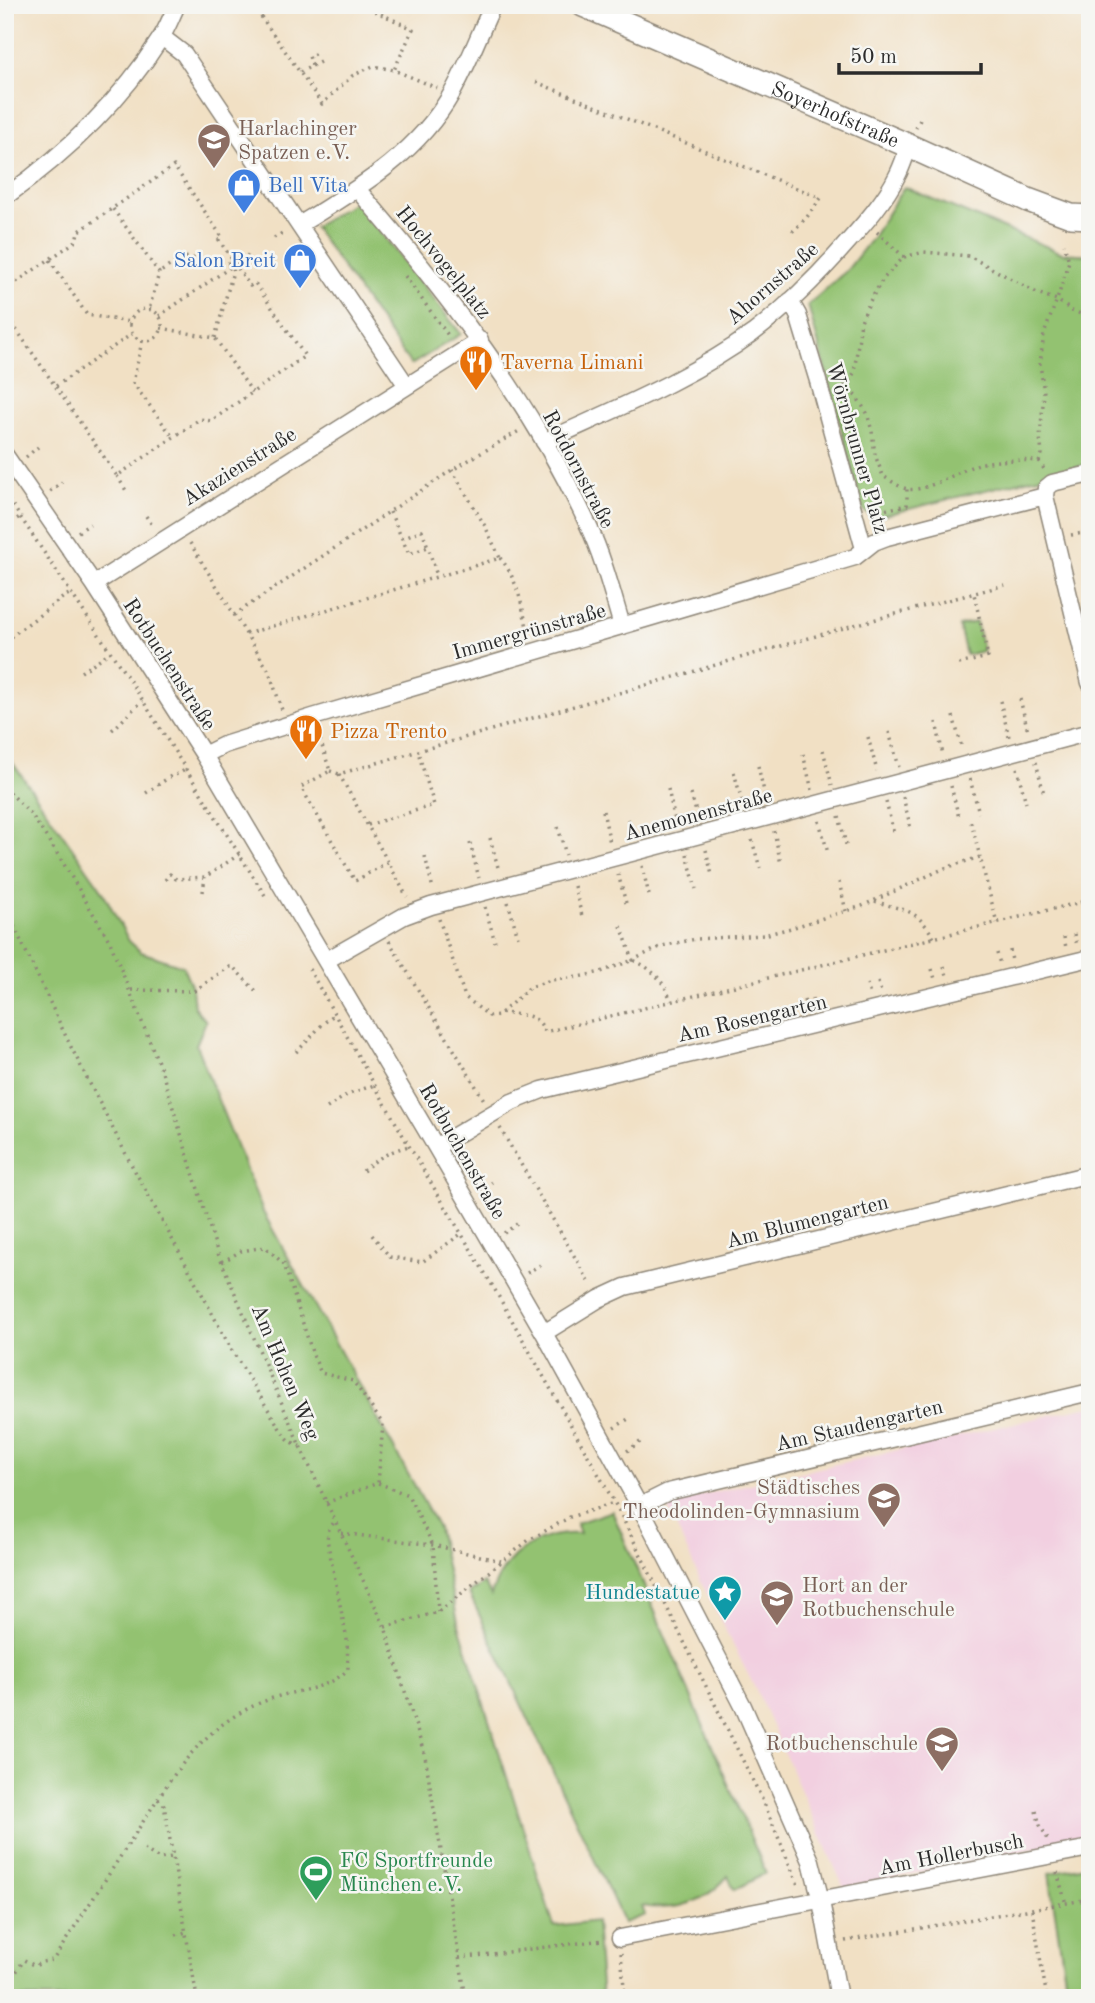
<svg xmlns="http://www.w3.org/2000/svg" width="1095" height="2003" viewBox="0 0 1095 2003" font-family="'Old Standard TT',serif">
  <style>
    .built { fill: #f2cfe0 }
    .green { fill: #93c271; stroke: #5f764e; stroke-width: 2 }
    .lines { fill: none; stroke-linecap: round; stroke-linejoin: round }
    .minor-casing { stroke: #8e8678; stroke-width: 19 }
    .secondary-casing { stroke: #8e8678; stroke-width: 26 }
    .path { stroke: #8e8678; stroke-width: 3.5; stroke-dasharray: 2 5; stroke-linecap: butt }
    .minor { stroke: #fff; stroke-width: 16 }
    .secondary { stroke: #fff; stroke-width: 23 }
    .labels { text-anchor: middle; stroke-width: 5; stroke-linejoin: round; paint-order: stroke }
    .street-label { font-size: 21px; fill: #2b2b2b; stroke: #f6f6f2 }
    .education-label { font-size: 21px; fill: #785e54; stroke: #f6f6f2; text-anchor: start }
    .shop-label { font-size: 21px; fill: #366cbe; stroke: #f6f6f2; text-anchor: start }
    .food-label { font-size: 21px; fill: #c56008; stroke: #f6f6f2; text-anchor: start }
    .culture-label { font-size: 21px; fill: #0d838f; stroke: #f6f6f2; text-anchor: end }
    .leisure-label { font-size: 21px; fill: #27864d; stroke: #f6f6f2; text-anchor: start }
  </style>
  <rect width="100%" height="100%" fill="#f6f6f2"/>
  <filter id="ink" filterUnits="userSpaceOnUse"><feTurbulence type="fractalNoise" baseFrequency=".0143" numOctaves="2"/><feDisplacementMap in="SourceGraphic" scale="14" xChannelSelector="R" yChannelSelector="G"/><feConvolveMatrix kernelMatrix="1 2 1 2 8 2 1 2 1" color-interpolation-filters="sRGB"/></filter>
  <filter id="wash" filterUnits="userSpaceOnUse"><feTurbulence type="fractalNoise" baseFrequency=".00686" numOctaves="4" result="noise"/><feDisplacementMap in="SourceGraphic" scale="28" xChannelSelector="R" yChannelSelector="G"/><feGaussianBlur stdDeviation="1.57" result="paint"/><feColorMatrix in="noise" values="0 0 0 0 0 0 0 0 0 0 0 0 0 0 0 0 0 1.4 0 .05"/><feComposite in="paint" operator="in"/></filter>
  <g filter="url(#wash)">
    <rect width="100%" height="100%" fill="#f1e0c4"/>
    <path class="built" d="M1090 1406V1837L844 1888 757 1692 701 1582 666 1503Z"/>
    <path class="green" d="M904 187 1062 253 1090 255V464L873 518 863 510 808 305 847 270 872 238Z
      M356 201 461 334 411 365 314 227Z
      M976 622 983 651 966 655 959 626Z
      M5 752 102 890 129 941 141 952 183 966 192 988 194 1007 206 1021 196 1045 263 1212 438 1528 458 1622 554 1926 596 1921 602 1998H5Z
      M612 1511 766 1873 734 1890 728 1876C705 1903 676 1912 642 1906L645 1915 624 1923 469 1593 484 1583 491 1595C504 1555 539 1531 580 1534L576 1523Z
      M1090 1865V1998H1068L1049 1873Z"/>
  </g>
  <g filter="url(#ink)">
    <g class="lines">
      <g class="minor-casing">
        <path id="minor" d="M162 37 184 54 407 386
          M357 189C446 292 531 401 588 525 603 557 612 592 622 626
          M5 197C65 154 120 102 160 39 167 29 171 17 177 5
          M299 225C357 189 417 155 452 93 468 65 479 34 493 5
          M790 301 798 315 818 381 864 549
          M544 442C615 409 690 379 753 333 787 307 818 276 846 244 864 224 885 201 897 176 902 167 905 156 909 146
          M5 455 94 584 204 755 436 1147 544 1333 646 1518 743 1706 811 1861 821 1901 839 1998
          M1045 496 1090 683
          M1045 496 1046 488 1052 483 1090 474
          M94 584 480 340
          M204 755 224 745 313 717 855 557 874 542 887 537 1045 496
          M327 960 404 916 431 906 1090 732
          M436 1147 512 1102 542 1090 1090 958
          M544 1333 599 1299 625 1287 1090 1174
          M640 1506 668 1492 1090 1392
          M620 1938 1090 1848"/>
      </g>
      <g class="secondary-casing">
        <g id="secondary">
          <path id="s1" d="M583 5 909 146 1028 200 1071 216 1090 217"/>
        </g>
      </g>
      <path class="path" d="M253 5 322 104 352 76 373 66 394 70
        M362 5 413 29 394 70 437 88
        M312 66 320 62
        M300 72 312 66 309 56 317 53
        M536 82 821 198 807 217 790 234
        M916 128 921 118
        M113 209 159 273 149 310
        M877 232 904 257
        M274 238 284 232
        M50 260 87 315 130 322
        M405 276 450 338
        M5 290 76 241 78 232 174 166 222 237 219 240 250 286 255 283 305 356 211 421 200 419 117 476 5 313
        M130 325a16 16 0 1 1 32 0a16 16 0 1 1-32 0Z
        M159 316 235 264 183 257 159 273
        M161 328 215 338 252 392
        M215 338 235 264 248 255
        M142 341 133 383 173 437
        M56 386 132 334
        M843 386 856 396 867 413 872 431 875 455 883 476C890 480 899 487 907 489 926 493 961 469 979 464 993 460 1026 459 1039 462L1044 469
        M844 386 850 380 854 373 861 321 870 301 883 279 904 257 924 252 969 256 1037 293 1057 300 1072 311 1090 317
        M5 422 15 414
        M26 457 38 447
        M1039 462 1042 454 1040 437 1044 393 1040 364 1044 334 1059 294 1069 261 1064 244
        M117 476 127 492
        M50 491 62 482
        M5 494 138 693 266 897
        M390 512 409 554 428 547 437 576
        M146 516 153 526
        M882 521 881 515 884 510 907 505V489
        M5 526 20 517
        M78 532 90 524
        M1071 535 1090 532
        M402 538 422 530 428 547
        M190 543 269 671 282 710
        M500 558C518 578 523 611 529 636
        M234 615 452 470 519 431
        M246 634 500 558 485 526 452 470
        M5 641 65 596 72 593
        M959 664 988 657 974 594
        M81 672 110 652
        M1020 699 1028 731
        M1000 701 1009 737
        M953 716 962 748
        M936 722 943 755
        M112 730C123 721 131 710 143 701
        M889 732 899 767
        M318 733 330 771 301 787 355 881 388 862 407 897
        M868 737 877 771
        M823 750 832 785
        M803 754 812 790
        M1036 762 1044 794
        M758 766 766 800
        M1017 768 1026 803
        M330 771 339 774 854 625 1009 584
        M734 772 744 809
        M339 774 388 862
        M970 779 979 813
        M951 786 959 818
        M5 787 33 817 62 861 110 942 162 1072 217 1251 300 1446 385 1627 425 1756 466 1998
        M668 789 676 825
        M146 793 171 776 178 774 185 770
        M691 794 698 819
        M903 797 911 829
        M886 802 894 834
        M603 811 610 843
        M839 816 847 849
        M628 819 633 835
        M819 821 828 853
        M971 822 980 857
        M368 825 434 805 418 752
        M558 827 566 855
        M774 831 781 864
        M490 838 499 871
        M752 840 760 868
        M470 843 479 878
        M706 850 712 875
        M687 854 696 889
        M425 856 433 889
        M642 866 649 895
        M618 874 626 903
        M165 880 170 874 176 879 205 877 240 854
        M839 882 846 911
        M574 886 582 916
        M203 892 205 877
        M875 901C905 912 915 906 934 938
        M508 902 518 937
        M5 907 70 1045 130 1162 194 1279 231 1349 282 1432 290 1441 300 1446
        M485 907 495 942
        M439 919 465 997 489 1016 499 1015 530 987 551 980 578 977 601 972 633 960C653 969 664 981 671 1001
        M621 926 633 960 662 946 696 939 764 935 791 928 862 906 945 868 980 857 997 923
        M1074 934 1077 945
        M1064 937 1066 948
        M389 941 484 1100
        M1010 950 1012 961
        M997 953 1000 964
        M944 966 947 976
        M309 969 409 1146 495 1290 618 1509 764 1803 798 1885
        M932 969 935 979
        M878 982 881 992
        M867 984 870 995
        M131 990 194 991 229 967H233L256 991
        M812 998 814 1009
        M804 1000 807 1010
        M501 1012C519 1017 536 1010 545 1032L1086 901 1085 899
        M296 1052C310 1040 319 1025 334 1015
        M327 1108 347 1095 374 1085
        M500 1128 591 1285
        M363 1171C377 1158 390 1151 409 1146
        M480 1191 492 1182
        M504 1233 517 1224
        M372 1235 390 1257 422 1262 461 1234
        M222 1262 241 1251 265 1247 284 1264 313 1355 321 1373 353 1381 383 1424 378 1483
        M527 1273 540 1265
        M614 1428 630 1418
        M627 1451 643 1440
        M326 1503 378 1483 408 1495 433 1545 438 1612
        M341 1533 433 1545 501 1561
        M385 1627 438 1612 529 1540 570 1517 614 1503
        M158 1799 164 1805 197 1998
        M1036 1811 1040 1825 1049 1841
        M144 1849 159 1859 173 1857
        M1057 1872 1066 1904
        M1032 1910 1047 1998
        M176 1935 186 1932
        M845 1941 1090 1899
        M621 1953 625 1998
        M459 1958 603 1940
        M5 1989 24 1960 35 1966 42 1962 53 1960C81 1917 109 1874 137 1831 161 1794 184 1754 219 1727 234 1715 253 1705 270 1699 297 1689 328 1691 348 1669L347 1640 327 1539 329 1529 335 1521"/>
      <use href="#minor" class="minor"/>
      <use href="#secondary" class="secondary"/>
    </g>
  </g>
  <defs>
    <g id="school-pin" transform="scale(1.75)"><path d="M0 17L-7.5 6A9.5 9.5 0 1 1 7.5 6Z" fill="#8d6e63" stroke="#f6f6f2"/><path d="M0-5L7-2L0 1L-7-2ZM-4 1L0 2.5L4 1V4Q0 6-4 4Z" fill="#fff"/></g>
    <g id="shop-pin" transform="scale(1.75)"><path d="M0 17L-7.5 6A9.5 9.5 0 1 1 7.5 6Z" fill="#3f7fe0" stroke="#f6f6f2"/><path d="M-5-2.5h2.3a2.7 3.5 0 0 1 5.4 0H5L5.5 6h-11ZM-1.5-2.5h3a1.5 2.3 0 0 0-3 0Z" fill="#fff"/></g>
    <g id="restaurant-pin" transform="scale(1.75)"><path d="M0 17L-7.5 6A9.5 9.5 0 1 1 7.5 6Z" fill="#e8710a" stroke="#f6f6f2"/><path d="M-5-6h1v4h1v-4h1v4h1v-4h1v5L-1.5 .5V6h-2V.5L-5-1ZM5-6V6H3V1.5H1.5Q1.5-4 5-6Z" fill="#fff"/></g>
    <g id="sight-pin" transform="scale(1.75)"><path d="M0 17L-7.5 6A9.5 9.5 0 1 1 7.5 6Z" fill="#0f9aa8" stroke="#f6f6f2"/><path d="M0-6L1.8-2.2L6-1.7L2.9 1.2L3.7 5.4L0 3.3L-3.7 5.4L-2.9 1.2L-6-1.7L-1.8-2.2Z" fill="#fff"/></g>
    <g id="stadium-pin" transform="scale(1.75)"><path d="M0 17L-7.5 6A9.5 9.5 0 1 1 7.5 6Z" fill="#2e9e5b" stroke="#f6f6f2"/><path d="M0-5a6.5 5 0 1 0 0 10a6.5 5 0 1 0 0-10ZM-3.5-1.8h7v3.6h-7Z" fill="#fff"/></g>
  </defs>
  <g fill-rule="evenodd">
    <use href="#school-pin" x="214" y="140"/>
    <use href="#shop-pin" x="244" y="185"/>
    <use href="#shop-pin" x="300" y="260"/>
    <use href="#restaurant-pin" x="476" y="362"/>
    <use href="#restaurant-pin" x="306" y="731"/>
    <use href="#school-pin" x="884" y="1499"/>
    <use href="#sight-pin" x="725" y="1592"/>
    <use href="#school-pin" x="777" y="1597"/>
    <use href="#school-pin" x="942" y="1743"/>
    <use href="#stadium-pin" x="316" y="1872"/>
  </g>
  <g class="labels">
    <g class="street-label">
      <text dy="7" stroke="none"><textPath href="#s1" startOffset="275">Soyerhofstraße</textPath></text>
      <text transform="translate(444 262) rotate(51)" y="7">Hochvogelplatz</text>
      <text transform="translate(772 283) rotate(-41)" y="7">Ahornstraße</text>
      <text transform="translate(858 448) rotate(74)" y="7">Wörnbrunner Platz</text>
      <text transform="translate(239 466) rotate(-32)" y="7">Akazienstraße</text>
      <text transform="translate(579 469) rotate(62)" y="7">Rotdornstraße</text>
      <text transform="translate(529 631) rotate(-16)" y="7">Immergrünstraße</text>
      <text transform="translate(170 664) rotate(57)" y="7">Rotbuchenstraße</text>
      <text transform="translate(698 814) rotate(-15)" y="7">Anemonenstraße</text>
      <text transform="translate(752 1018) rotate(-13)" y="7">Am Rosengarten</text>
      <text transform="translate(463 1151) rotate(60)" y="7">Rotbuchenstraße</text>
      <text transform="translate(807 1221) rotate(-14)" y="7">Am Blumengarten</text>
      <text transform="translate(286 1372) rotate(67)" y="7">Am Hohen Weg</text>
      <text transform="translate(859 1425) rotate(-13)" y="7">Am Staudengarten</text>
      <text transform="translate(951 1854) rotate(-11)" y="7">Am Hollerbusch</text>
    </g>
    <g class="education-label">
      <text x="238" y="135">Harlachinger<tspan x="238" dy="24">Spatzen e.V.</tspan></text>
      <text x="860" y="1494" text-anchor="end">Städtisches<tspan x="860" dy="24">Theodolinden-Gymnasium</tspan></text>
      <text x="802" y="1592">Hort an der<tspan x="802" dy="24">Rotbuchenschule</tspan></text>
      <text x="918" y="1750" text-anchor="end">Rotbuchenschule</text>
    </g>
    <g class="shop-label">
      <text x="268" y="192">Bell Vita</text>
      <text x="276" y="267" text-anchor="end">Salon Breit</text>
    </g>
    <g class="food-label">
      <text x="500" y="369">Taverna Limani</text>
      <text x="330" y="738">Pizza Trento</text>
    </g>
    <g class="culture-label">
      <text x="700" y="1599">Hundestatue</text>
    </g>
    <g class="leisure-label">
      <text x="340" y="1867">FC Sportfreunde<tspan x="340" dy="24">München e.V.</tspan></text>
    </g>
  </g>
  <rect width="1095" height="2003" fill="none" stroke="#f6f6f2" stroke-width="28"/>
  <path d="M839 63v10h142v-10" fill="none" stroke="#2b2b2b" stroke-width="3.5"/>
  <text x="850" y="63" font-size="21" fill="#2b2b2b" stroke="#f6f6f2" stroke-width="5" paint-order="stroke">50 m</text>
</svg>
